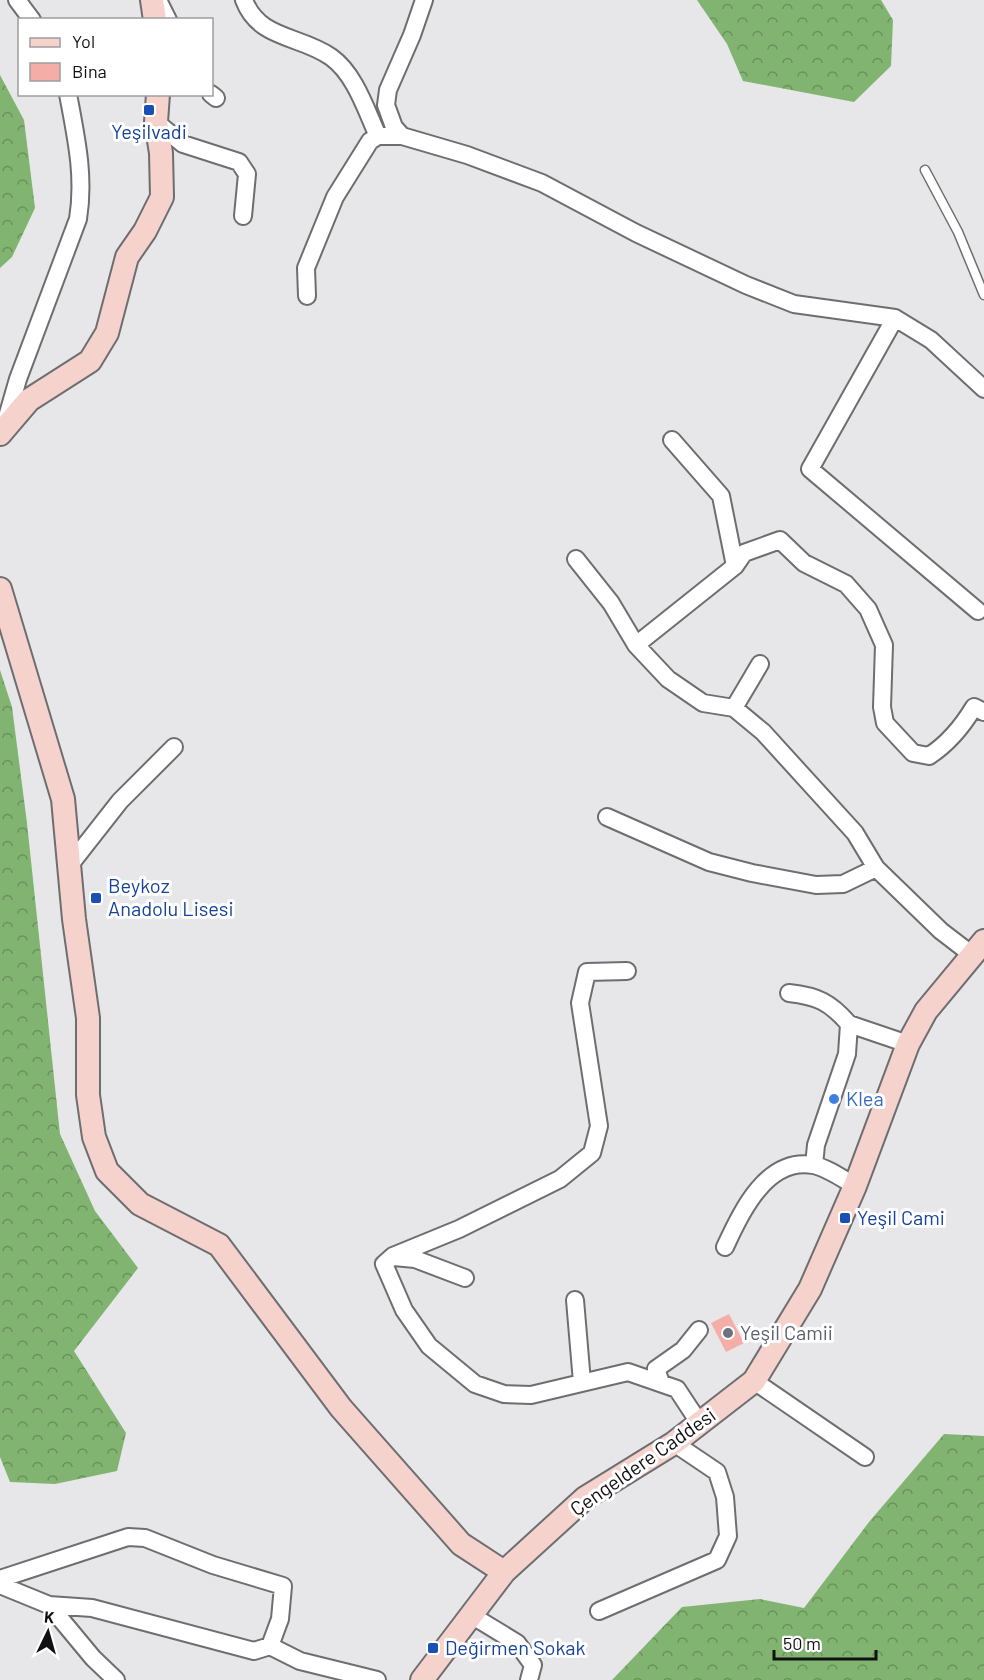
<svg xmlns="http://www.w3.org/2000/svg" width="984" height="1680" viewBox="0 0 984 1680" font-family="Barlow,sans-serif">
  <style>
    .forest { fill: url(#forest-crowns) }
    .building { fill: #f5ada8 }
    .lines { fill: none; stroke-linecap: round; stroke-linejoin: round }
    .lane-casing { stroke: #6e6e71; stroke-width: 11 }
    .street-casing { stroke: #6e6e71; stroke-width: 20 }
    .secondary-casing { stroke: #6e6e71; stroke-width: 26 }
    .lane { stroke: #fff; stroke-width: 8 }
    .street { stroke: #fff; stroke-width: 16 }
    .secondary { stroke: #f6d2cc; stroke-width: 22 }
    .transit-dot { fill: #1a4fb4; stroke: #fff; stroke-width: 2 }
    .shop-dot { fill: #3f7fe0; stroke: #fff; stroke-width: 2 }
    .worship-dot { fill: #6b7280; stroke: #fff; stroke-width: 2 }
    .labels { text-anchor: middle; stroke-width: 6; stroke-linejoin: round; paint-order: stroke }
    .transit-label { font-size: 20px; fill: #164399; stroke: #fff; text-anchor: start }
    .shop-label { font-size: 20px; fill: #366cbe; stroke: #fff; text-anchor: start }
    .worship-label { font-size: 20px; fill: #5b616d; stroke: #fff; text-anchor: start }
    .street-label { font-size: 20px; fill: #101010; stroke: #fff }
  </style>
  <defs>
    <pattern id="forest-crowns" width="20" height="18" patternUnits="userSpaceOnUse" patternTransform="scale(1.5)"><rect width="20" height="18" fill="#82b471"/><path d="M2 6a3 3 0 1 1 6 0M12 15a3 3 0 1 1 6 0" fill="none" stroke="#69915b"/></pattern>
  </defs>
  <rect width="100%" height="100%" fill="#e7e7ea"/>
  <path class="forest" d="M697 0H881L893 20 891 66 854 102 743 81 727 44Z
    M0 75 24 120 35 208 12 257 0 268Z
    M0 670 12 707 27 823 60 1134 95 1211 138 1268 74 1351 126 1433 117 1471 55 1484 10 1482 0 1457Z
    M944 1434 984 1436V1680H612L682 1607 760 1599 804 1608 869 1522Z"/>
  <path class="building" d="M729 1314 744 1343 726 1352 711 1323Z"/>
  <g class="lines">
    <g class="lane-casing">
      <path id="lane" d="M925 170 958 232 984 295"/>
    </g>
    <g class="street-casing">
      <path id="street" d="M17 0 32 20
        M158 0 168 20
        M244 0C259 40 300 35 331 57 355 74 366 110 378 136
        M424 0 412 35 388 90 386 105 394 127 402 136 467 155 542 183 636 233 746 285 794 304 895 318
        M211 94 216 98
        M156 122 183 144 239 162 247 174 243 216
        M307 296 306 268 335 197 370 141 378 136H402
        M5 424 18 379 78 219C85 176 76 137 68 94
        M672 440 721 496 735 566
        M576 559 611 603 636 645 668 679 703 703 734 708 763 732 855 833 876 868 941 931 971 954
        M978 611 810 469 895 318 931 340 984 389
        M636 645 735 566 744 553 780 540 804 563 846 584 868 609 884 645 882 707 885 723 913 753 929 756C949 743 962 727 974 707L984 712
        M734 708 760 664
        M607 817 709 862 752 873 816 885 843 884 876 868
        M69 866 120 801 174 747
        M627 971 587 972 580 1003 599 1126 592 1153 560 1179 459 1229 393 1256 384 1264 404 1310 429 1346 475 1384 504 1394 531 1395 628 1372 677 1389 700 1424
        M789 993C817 996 830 1002 849 1024L847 1054 816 1145 814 1165
        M849 1024 908 1044
        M725 1247C741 1213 766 1157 813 1165 826 1167 843 1179 855 1186
        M394 1257 415 1259 465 1278
        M575 1300 582 1382
        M754 1381 865 1457
        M661 1383 656 1369 683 1350 699 1330
        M0 1579 128 1537 145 1538 213 1565 283 1586 280 1619 270 1646
        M0 1585 49 1605 93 1658 116 1680
        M49 1605 92 1608 254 1651 270 1646 300 1661 377 1680
        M599 1611 717 1560 728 1536 725 1497 717 1472 674 1443
        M471 1615 517 1643 533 1665 529 1680"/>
    </g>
    <g class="secondary-casing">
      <path id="secondary" d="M152 0 155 20
        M0 434 29 400 90 361 107 333 127 257 145 231 162 197 161 153 156 122 158 94
        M0 589 63 799 74 919 88 1018V1095L94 1137 107 1171 140 1204 219 1245 341 1408 461 1544 504 1572
        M422 1680 504 1572 585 1498 674 1443 754 1381 810 1289 855 1186 908 1044 926 1011 984 941"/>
    </g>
    <use href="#lane" class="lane"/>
    <use href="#street" class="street"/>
    <use href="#secondary" class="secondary"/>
  </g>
  <g class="transit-dot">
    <rect x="143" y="104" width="12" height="12" rx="3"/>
    <rect x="90" y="892" width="12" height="12" rx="3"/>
    <rect x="839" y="1212" width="12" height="12" rx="3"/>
    <rect x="427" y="1642" width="12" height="12" rx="3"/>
  </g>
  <circle class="shop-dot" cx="834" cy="1099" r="6"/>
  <circle class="worship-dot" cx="728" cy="1333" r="6"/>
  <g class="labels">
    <g class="transit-label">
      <text x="149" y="139" text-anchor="middle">Yeşilvadi</text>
      <text x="108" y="893">Beykoz<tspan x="108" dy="23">Anadolu Lisesi</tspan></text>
      <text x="857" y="1225">Yeşil Cami</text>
      <text x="445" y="1655">Değirmen Sokak</text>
    </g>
    <g class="shop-label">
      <text x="846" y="1106">Klea</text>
    </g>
    <g class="worship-label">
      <text x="740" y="1340">Yeşil Camii</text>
    </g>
    <g class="street-label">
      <text transform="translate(643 1462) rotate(-35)" y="7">Çengeldere Caddesi</text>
    </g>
  </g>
  <rect x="18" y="18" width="195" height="78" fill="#ffffff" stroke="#9f9f9f" stroke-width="1.5"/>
  <rect x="30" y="38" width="30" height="9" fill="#f6d2cc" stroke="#9f9f9f" stroke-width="1.5"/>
  <text x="72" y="48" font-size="18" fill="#101010">Yol</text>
  <rect x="30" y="63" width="30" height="18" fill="#f5ada8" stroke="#9f9f9f" stroke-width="1.5"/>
  <text x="72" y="78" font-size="18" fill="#101010">Bina</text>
  <g transform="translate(48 1632) rotate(5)" stroke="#ffffff" stroke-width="4.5" paint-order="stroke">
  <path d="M0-4.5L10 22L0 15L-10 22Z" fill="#101010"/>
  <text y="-9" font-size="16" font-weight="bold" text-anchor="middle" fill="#101010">K</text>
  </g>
  <path d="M774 1650v9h102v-9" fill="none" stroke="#101010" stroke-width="3"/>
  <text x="783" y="1650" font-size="18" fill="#101010" stroke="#ffffff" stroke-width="4.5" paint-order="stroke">50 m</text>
</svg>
